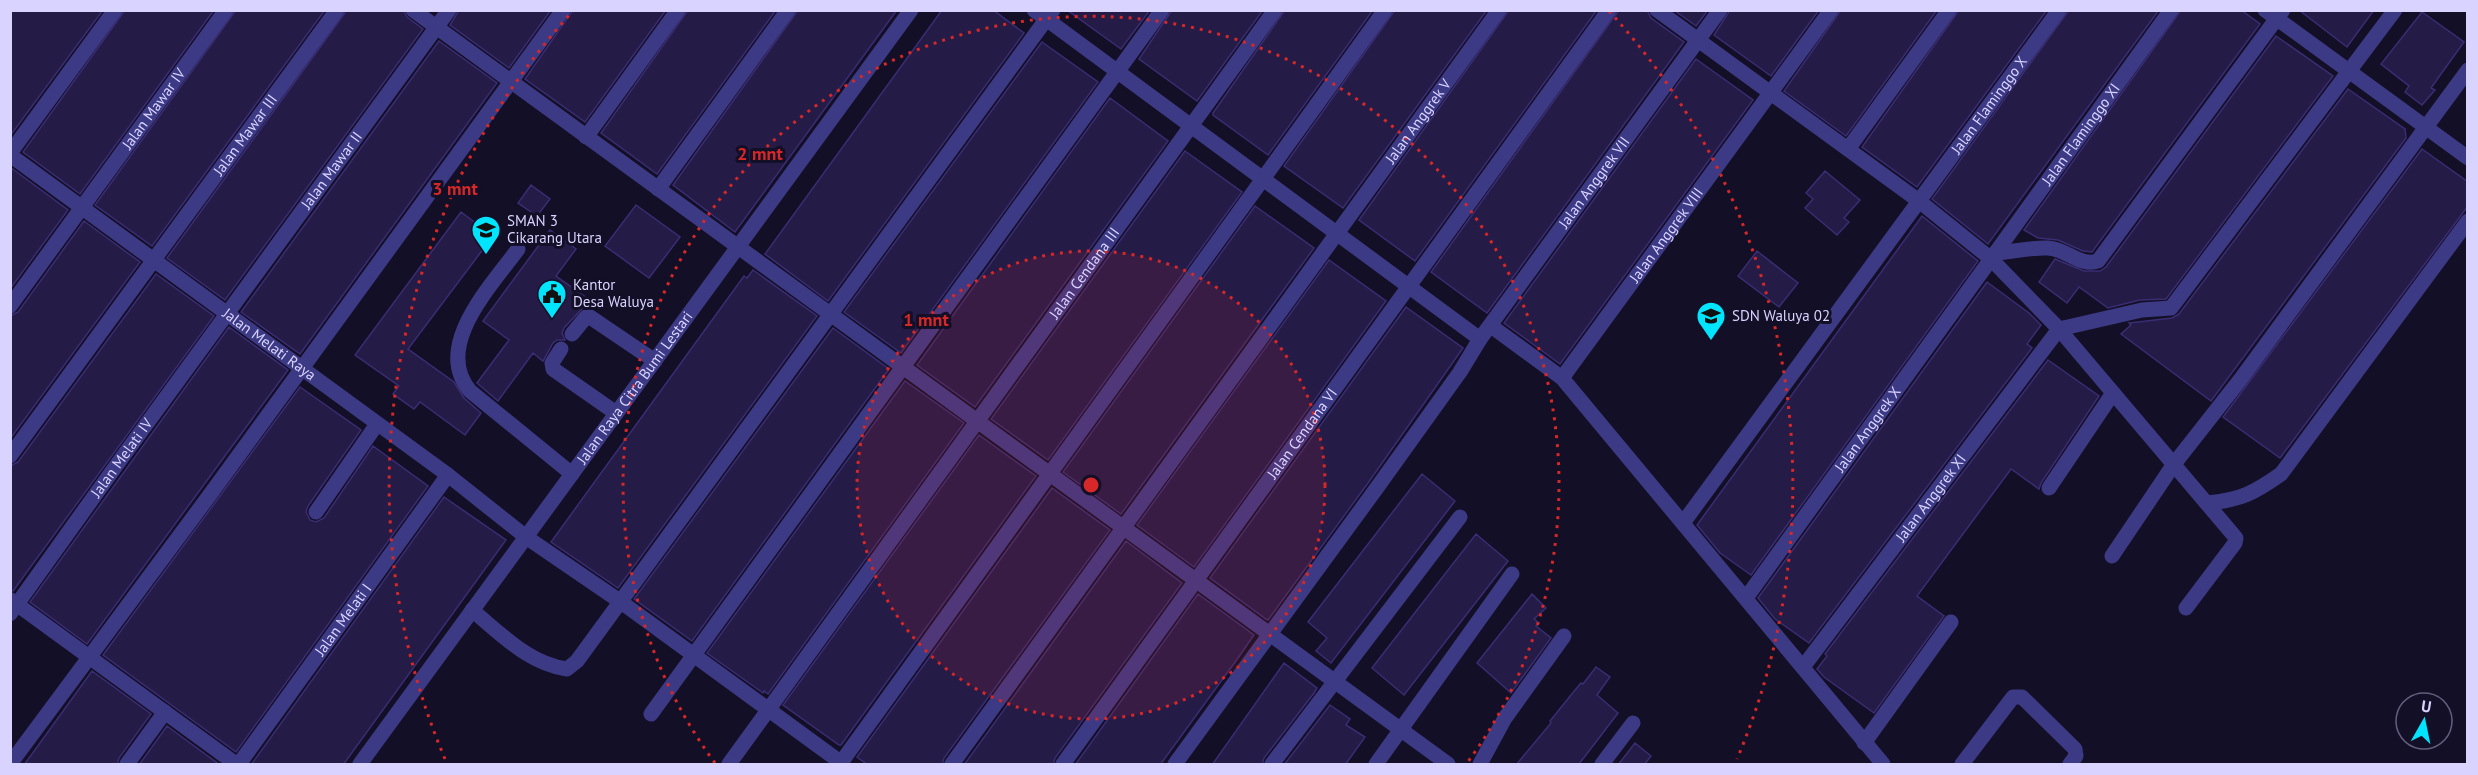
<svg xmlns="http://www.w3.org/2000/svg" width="2478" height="775" viewBox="0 0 2478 775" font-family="'PT Sans',sans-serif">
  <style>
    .building { fill: #241b47; stroke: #3b2d73; stroke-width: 1.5 }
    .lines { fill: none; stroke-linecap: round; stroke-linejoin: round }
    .minor { stroke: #3d3a85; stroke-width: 15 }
    .ring { fill: none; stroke: #d62828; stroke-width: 3; stroke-dasharray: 3 6 }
    .labels { text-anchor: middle; stroke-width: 6; stroke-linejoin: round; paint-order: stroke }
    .street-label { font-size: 15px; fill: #d9d4ff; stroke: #130f26 }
    .poi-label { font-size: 15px; fill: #d9d4ff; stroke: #130f26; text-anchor: start }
    .centre { fill: #d62828; stroke: #130f26; stroke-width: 3 }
    .ring-label { font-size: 18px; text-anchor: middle; font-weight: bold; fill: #d62828; stroke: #130f26; stroke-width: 6; stroke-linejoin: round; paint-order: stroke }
  </style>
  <rect width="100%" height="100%" fill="#130f26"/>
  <path class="building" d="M10 10H103L10 136Z
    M125 10H214L80 194 23 152Z
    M236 10H325L152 246 95 205Z
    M347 10H403L407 17 423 29 225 300 167 258Z
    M459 10H551L509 68 450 25Z
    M573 10H666L585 122 525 79Z
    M688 10H776L657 174 601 133Z
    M798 10H897L735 232 673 185Z
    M942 10H993L1024 33 828 301 765 254Z
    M1067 10H1150L1121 49Z
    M1172 10H1263L1197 101 1139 59Z
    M1285 10H1373L1268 155 1213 115V113Z
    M1395 10H1487L1343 208 1284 166Z
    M1509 10H1597L1415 261 1359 220Z
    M1619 10H1647L1651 18 1684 42 1487 313 1431 272Z
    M1674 10H1708L1696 26Z
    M1730 10H1819L1771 76 1714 35Z
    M1841 10H1937L1846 136 1784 91Z
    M1959 10H2047L1917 187 1862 147Z
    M2069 10H2159L1988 244 1932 199Z
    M2181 10H2241L2260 24 2092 252 2083 251 2058 240 2038 238 2024 230Z
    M2299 10H2374L2347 47Z
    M2422 12 2464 42 2431 88 2435 90 2422 105 2405 92 2409 86 2381 64Z
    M2276 36 2333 76 2166 299 2140 300 2108 308 2079 287 2067 303 2039 282 2055 259 2084 271H2100L2106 267Z
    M439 41 497 83 300 354 241 312Z
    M1042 42 1098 82 901 353 844 312Z
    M1696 59 1753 100 1560 364 1504 323Z
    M2348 89 2405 129 2406 138 2211 401 2121 334 2131 325 2129 323 2172 318 2179 314Z
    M1110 98 1168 141 975 407 917 365Z
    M2422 149 2468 182V206L2280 458 2223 417Z
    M1185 151 1242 192 1048 460 991 419Z
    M10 167 68 210 10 289Z
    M1825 171 1860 200 1844 218 1849 222 1837 235 1805 208 1813 199 1806 193Z
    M531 185 550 199 537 216 518 203Z
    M636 205 680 237 649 278 605 246Z
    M1255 206 1314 248 1121 514 1063 472Z
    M461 212 493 236 408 349 454 382 464 398 481 413 465 435 420 402 414 409 393 394 399 386 355 355Z
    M1922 216 1978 261 1751 575 1720 553 1697 525Z
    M84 221 140 262 10 439V316L18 312Z
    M550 230 576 249 556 276 590 300 564 328 562 333 565 340H557L553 343 543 361 533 353 498 401 477 383 509 340 483 321Z
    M1757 251 1798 283 1779 307 1738 276Z
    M1329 260 1386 301 1194 567 1137 525Z
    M753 270 817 316 618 588 551 542 744 276 747 278Z
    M156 274 214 316 13 591 10 589V466L18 462Z
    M1987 282 2029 313 2041 325 2027 344 2032 348 1809 643 1775 619 1758 598Z
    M1406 307 1463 348 1368 483 1268 620 1266 619 1210 578Z
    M229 327 288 370 87 644 30 602Z
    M833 328 889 369 692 641 634 599Z
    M2048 360 2099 396 2041 483 2039 489 2011 469 1917 596 1944 616 1874 713 1824 677 1817 669 1827 656 1825 654Z
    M905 381 964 423 768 694 764 691 763 693 707 653Z
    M300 387 361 430 308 506 306 512 310 520 316 522 324 518 373 446 428 486 236 752 103 655Z
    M979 435 1036 476 841 745H839L783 705Z
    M1422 474 1455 501 1331 663 1316 651 1327 638 1308 622Z
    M1052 488 1110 530 944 758 942 765H868L857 757Z
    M444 497 506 540 343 765H251Z
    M1476 534 1508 561 1404 695 1372 668Z
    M1126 541 1182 583 1055 758 1053 765H964Z
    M1198 594 1254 635 1238 658 1160 765H1075Z
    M1532 594 1546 608 1534 619 1539 623 1536 626 1551 638 1511 693 1477 663Z
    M1284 663 1317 688 1314 693 1264 758 1262 765H1212Z
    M1596 667 1610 677 1597 695 1618 713 1586 755 1578 765H1516L1551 723 1550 721 1571 695 1581 683 1583 684Z
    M92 671 151 714 119 758 117 765H24Z
    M1330 705 1350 719 1346 725 1365 737 1345 765H1284Z
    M167 726 220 765H139Z
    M1635 743 1651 756 1644 765H1618Z"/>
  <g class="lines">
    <g class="minor">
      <path d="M413 10 1448 764"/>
      <path d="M1034 10 1480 339"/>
      <path d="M1657 10 1919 201 1990 258 2059 329 2236 538 2235 543 2186 608"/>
      <path d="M2265 10 2468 158"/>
      <path d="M586 137 678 10"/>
      <path d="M1848 149 1949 10"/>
      <path d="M10 153 115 10"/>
      <path id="s1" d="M10 155 448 475 526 537 621 602 843 764"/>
      <path d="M658 189 788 10"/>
      <path d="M518 249C492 285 432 346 470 391L572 474"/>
      <path d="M1995 253C2011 252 2034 247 2048 248 2067 249 2080 267 2098 261L2283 10"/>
      <path id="s2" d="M10 306 226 10"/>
      <path d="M1491 326 1562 378 1883 764"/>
      <path d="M572 334 586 317H590L655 361"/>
      <path d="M561 349 552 363 553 369 616 413"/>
      <path id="s3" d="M1562 378 1831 10"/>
      <path id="s4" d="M10 456 337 10"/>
      <path d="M2049 488 2113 393"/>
      <path d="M2207 503C2241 500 2254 493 2281 474L2468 221"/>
      <path d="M316 512 377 424"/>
      <path id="s5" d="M1683 523 2059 10"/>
      <path d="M2112 556 2174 464 2240 380 2468 70"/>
      <path id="s6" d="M1746 598 2171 10"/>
      <path d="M11 600 236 764"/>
      <path d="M472 610C501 634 529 664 567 669L577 661 1053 10"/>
      <path id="s7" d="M10 614 118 463 449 10"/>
      <path id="s8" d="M1803 667 2059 329 2142 310 2171 308 2395 10"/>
      <path d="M651 714 1162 10"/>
      <path d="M1864 743 1951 622"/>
      <path d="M10 764 209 496 563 10"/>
      <path d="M127 764 165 712"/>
      <path id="s9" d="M239 764 448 475"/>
      <path id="s10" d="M360 764 911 10"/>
      <path id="s11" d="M729 764 1275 10"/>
      <path d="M840 764 1385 10"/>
      <path id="s12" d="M952 764 1499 10"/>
      <path id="s13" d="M1063 764 1609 10"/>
      <path id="s14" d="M1175 764 1376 489 1460 372 1480 339 1720 10"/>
      <path d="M1272 764 1460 517"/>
      <path d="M1376 764 1512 574"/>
      <path d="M1480 764 1505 718 1564 636"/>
      <path d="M1602 764 1633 723"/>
      <path d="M1962 764 2013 697H2022L2075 749 2076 756 2070 764"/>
    </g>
  </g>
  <circle cx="1091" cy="485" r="234" fill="#d62828" fill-opacity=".12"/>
  <g class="ring">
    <circle cx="1091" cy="485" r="234"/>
    <path d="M715 763A468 468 0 1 1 1467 763"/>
    <path d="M445 759A702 702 0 0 1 573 11M1609 11A702 702 0 0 1 1737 759"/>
  </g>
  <defs>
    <g id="school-pin" transform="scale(1.5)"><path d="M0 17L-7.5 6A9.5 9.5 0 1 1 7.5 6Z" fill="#00e5ff" stroke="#130f26"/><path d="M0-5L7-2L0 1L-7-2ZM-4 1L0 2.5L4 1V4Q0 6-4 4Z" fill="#111"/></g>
    <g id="civic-pin" transform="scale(1.5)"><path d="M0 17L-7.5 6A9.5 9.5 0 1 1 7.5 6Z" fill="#00e5ff" stroke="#130f26"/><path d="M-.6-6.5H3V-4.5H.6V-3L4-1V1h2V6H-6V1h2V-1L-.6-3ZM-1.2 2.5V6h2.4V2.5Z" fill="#111"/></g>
  </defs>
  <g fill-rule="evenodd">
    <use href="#school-pin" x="486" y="230"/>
    <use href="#civic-pin" x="552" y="294"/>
    <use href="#school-pin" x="1711" y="316"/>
  </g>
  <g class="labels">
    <g class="street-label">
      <text dy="5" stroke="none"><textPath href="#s5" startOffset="518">Jalan Flaminggo X</textPath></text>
      <text dy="5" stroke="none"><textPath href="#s2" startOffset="244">Jalan Mawar IV</textPath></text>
      <text dy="5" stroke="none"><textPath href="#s12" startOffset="794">Jalan Anggrek V</textPath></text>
      <text dy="5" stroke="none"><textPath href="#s4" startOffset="398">Jalan Mawar III</textPath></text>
      <text dy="5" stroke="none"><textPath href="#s6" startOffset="572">Jalan Flaminggo XI</textPath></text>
      <text dy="5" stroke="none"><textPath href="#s7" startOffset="548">Jalan Mawar II</textPath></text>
      <text dy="5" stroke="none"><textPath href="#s14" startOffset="717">Jalan Anggrek VII</textPath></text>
      <text dy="5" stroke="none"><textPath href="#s3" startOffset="177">Jalan Anggrek VIII</textPath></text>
      <text dy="5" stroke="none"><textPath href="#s11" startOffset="606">Jalan Cendana III</textPath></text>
      <text dy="5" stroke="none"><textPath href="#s1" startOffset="321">Jalan Melati Raya</textPath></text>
      <text dy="5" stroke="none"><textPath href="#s10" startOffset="466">Jalan Raya Citra Bumi Lestari</textPath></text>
      <text dy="5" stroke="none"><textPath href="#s6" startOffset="208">Jalan Anggrek X</textPath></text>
      <text dy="5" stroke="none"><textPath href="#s13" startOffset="408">Jalan Cendana VI</textPath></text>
      <text dy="5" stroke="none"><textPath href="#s7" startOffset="192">Jalan Melati IV</textPath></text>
      <text dy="5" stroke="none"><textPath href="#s8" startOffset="212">Jalan Anggrek XI</textPath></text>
      <text dy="5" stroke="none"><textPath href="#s9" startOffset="178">Jalan Melati I</textPath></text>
    </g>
    <g class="poi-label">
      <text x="507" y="226">SMAN 3<tspan x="507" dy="17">Cikarang Utara</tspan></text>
      <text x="573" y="290">Kantor<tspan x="573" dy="17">Desa Waluya</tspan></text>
      <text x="1732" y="321">SDN Waluya 02</text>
    </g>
  </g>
  <circle cx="1091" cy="485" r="9" class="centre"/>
  <g class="ring-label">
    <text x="760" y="160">2 mnt</text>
    <text x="455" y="195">3 mnt</text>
    <text x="926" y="326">1 mnt</text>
  </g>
  <rect width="2478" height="775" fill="none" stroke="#d9d4ff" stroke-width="24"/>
  <g transform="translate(2424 721) rotate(9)"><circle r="28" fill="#130f26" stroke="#625e7d" stroke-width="1.5"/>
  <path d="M0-4.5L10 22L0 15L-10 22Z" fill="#00e5ff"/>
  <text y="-9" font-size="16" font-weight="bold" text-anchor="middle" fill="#d9d4ff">U</text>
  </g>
</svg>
